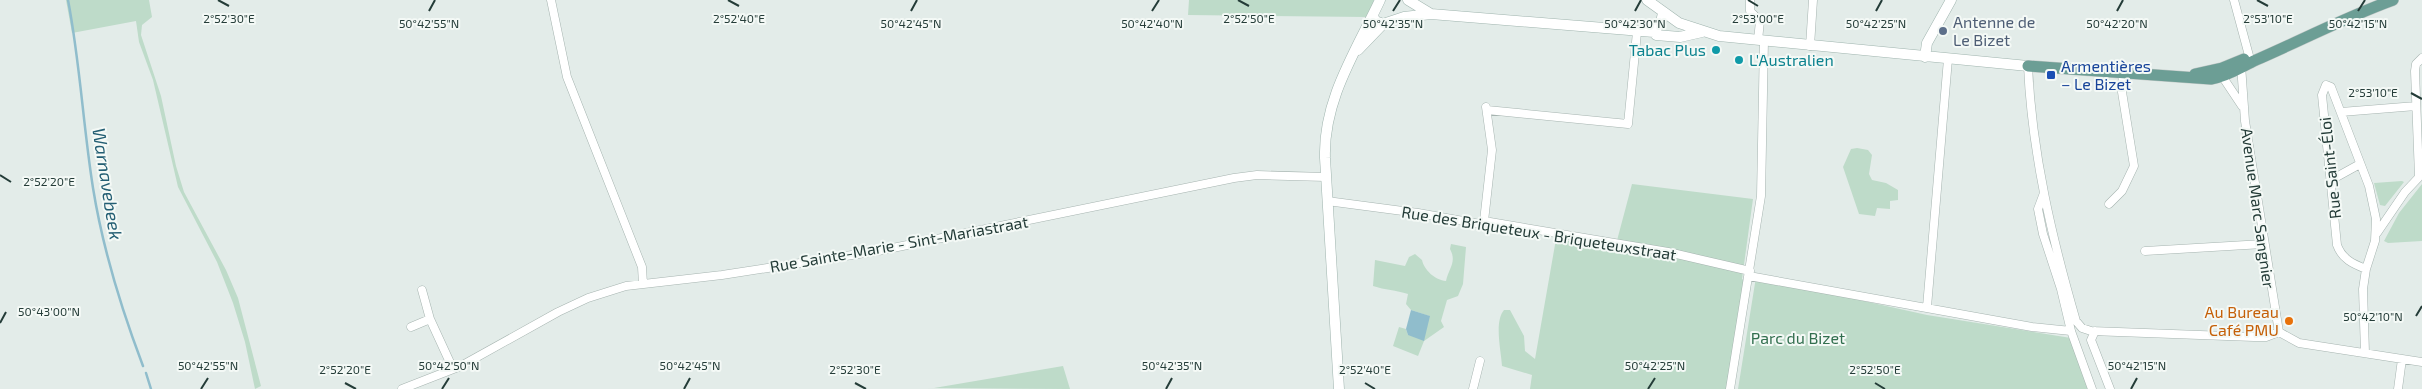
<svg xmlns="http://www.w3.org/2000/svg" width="2422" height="389" viewBox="0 0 2422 389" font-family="'Exo 2',sans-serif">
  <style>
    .green { fill: #bedbc9 }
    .water { fill: #90bdcc }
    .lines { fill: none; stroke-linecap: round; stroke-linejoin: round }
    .stream { stroke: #90bdcc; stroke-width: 2.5 }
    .street-casing { stroke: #a6b4b0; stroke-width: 9 }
    .secondary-casing { stroke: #9fb4ae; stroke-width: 11 }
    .primary-casing { stroke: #c2c8c7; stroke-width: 12 }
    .street { stroke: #fff; stroke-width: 8 }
    .secondary { stroke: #fff; stroke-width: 10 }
    .primary { stroke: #6c9e95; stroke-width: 11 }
    .ticks { fill: none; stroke: #243c38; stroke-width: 2 }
    .service-dot { fill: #5c6f8a; stroke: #f4f9f6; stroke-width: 2 }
    .culture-dot { fill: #0f9aa8; stroke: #f4f9f6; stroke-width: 2 }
    .transit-dot { fill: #1a4fb4; stroke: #f4f9f6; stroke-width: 2 }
    .food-dot { fill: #e8710a; stroke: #f4f9f6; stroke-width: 2 }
    .labels { text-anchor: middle; stroke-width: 4; stroke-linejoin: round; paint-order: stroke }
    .service-label { font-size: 16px; fill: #4e5e75; stroke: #f4f9f6; text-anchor: start }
    .culture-label { font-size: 16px; fill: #0d838f; stroke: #f4f9f6; text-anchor: end }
    .transit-label { font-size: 16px; fill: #164399; stroke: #f4f9f6; text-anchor: start }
    .street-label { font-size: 16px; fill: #243c38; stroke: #f4f9f6 }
    .food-label { font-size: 16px; fill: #c56008; stroke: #f4f9f6; text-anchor: end }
    .park-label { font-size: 16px; fill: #326f4f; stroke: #f4f9f6 }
    .water-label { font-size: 18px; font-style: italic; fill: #235e73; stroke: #f4f9f6 }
    .ticks-label { font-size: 12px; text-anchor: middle; fill: #243c38; stroke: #f4f9f6; stroke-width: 4; stroke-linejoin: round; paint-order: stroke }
  </style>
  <rect width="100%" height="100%" fill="#e3ece9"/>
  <path class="green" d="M66 0H149L152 17 142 25 141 35 161 96 176 166 184 192 226 270 238 298 261 386 255 389 245 342 233 303 217 262 178 187 153 80 139 42 136 21 72 33Z
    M1189 0H1374L1367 17 1188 15Z
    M1857 148 1868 150 1872 155 1869 174 1872 180 1886 183 1898 190V200L1890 201V209L1877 208 1875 216 1859 214 1843 167 1851 149Z
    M2402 181 2404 182 2385 206 2380 205 2374 183Z
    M1632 184 1753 199 1742 279 1746 281 1727 389H1530L1532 375 1502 366C1501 350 1494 322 1504 310H1510L1524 336 1525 351 1535 359 1556 239 1615 248Z
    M2422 184V241L2388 243 2384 241 2399 213Z
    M1451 244 1466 247 1463 284 1458 296 1447 300 1441 321 1444 327 1424 341 1418 356 1393 346 1399 327 1406 329 1408 335 1429 316 1411 310 1406 304 1408 294C1396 290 1385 290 1373 286L1375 260 1405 266 1409 257 1415 254 1422 260C1424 270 1435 280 1446 281 1449 268 1457 262 1450 249Z
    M1756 277 1927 315 2071 338 2089 389H1738Z
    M1063 366 1070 389 925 388H934Z"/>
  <path class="water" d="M1411 310 1430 316 1424 341 1408 335 1406 329Z"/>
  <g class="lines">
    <path class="stream" d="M68 0C80 62 83 125 93 188 103 250 121 308 143 366
      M146 373 151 389"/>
    <g class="street-casing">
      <path id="street" d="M551 0 567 77 642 267 643 284
        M1750 0V11L1760 21 1758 40
        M2234 0 2251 63
        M1810 46 1813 0
        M2241 65 2245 121 2279 332 2299 343 2422 362
        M2028 66C2032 154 2052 238 2076 321L2082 328 2091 331 2254 337H2266L2279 332
        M2223 71 2224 79 2242 106
        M1487 110 1628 124 1637 32
        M2341 112 2416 106
        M2419 176 2415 71 2416 64 2422 58
        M2331 180 2360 164
        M2044 193 2038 209 2043 234 2061 289 2071 331 2092 389
        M1327 201 1418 213 1480 224 1484 221 1668 252 1750 271
        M2109 204 2122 191 2134 166 2122 92 2123 72
        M1484 221 1492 150 1486 107
        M2377 233 2405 192 2422 174
        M2145 251 2263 244
        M1749 276 2032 327 2071 331
        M422 290 430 319
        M1927 307 1948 59
        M411 327 430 319 453 369
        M2095 331 2091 340 2110 389
        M2365 353 2363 289 2366 269 2375 241 2376 219 2369 186 2331 87 2326 85 2322 95 2337 245C2342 259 2353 264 2366 269
        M402 389 461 366 558 312 588 298 626 286 722 275 878 251 1234 178 1257 175 1326 177
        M1473 389 1480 361
        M1730 389 1761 196 1764 40
        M2398 389 2402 359"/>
    </g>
    <g class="secondary-casing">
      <path id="secondary" d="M1408 0 1431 14
        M1647 0 1679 23 1719 36 2028 66
        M1373 15 1375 21 1383 24 1404 17 1431 14 1654 32 1656 35 1680 37 1702 32
        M1654 32 1661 22 1663 13
        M1358 50 1383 24
        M1925 57 1927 43 1951 0
        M1339 389 1325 158C1323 100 1356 51 1380 0"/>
    </g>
    <g class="primary-casing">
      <path id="primary" d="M2028 66 2211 79C2228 76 2241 67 2256 60 2302 40 2346 17 2393 0
        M2195 74 2222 68 2244 59"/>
    </g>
    <use href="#street" class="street"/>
    <use href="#secondary" class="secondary"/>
    <use href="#primary" class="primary"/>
  </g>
  <path class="ticks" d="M218 0 229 6M728 0 739 6M1238 0 1249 6M1748 0 1758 6M2257 0 2268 6M429 11 435 0M911 11 917 0M1152 11 1159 0M1393 11 1400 0M1635 11 1641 0M1876 11 1882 0M2117 11 2123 0M2358 11 2365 0M2411 93 2422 99M0 175 11 182M2416 316 2422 306M0 323 6 312M345 383 356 389M855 383 866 389M1365 383 1375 389M1875 383 1885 389M201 389 208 378M442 389 449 378M684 389 690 378M1166 389 1172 378M1648 389 1655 378M2131 389 2137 378"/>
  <circle class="service-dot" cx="1943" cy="31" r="5"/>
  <g class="culture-dot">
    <circle cx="1716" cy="50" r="5"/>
    <circle cx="1739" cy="60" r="5"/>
  </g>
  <rect class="transit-dot" x="2046" y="70" width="10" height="10" rx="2.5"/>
  <circle class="food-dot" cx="2289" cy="321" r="5"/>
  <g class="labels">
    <g class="service-label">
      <text x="1953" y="28">Antenne de<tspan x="1953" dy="18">Le Bizet</tspan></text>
    </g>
    <g class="culture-label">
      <text x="1706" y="56">Tabac Plus</text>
      <text x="1749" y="66" text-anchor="start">L'Australien</text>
    </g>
    <g class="transit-label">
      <text x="2061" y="72">Armentières<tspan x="2061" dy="18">– Le Bizet</tspan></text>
    </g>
    <g class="street-label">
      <text transform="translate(2330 168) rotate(-96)" y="6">Rue Saint-Éloi</text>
      <text transform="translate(2258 208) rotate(82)" y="6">Avenue Marc Sangnier</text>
      <text transform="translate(1539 233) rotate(9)" y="6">Rue des Briqueteux - Briqueteuxstraat</text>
      <text transform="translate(899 244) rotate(-10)" y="6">Rue Sainte-Marie - Sint-Mariastraat</text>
    </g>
    <g class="food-label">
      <text x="2279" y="318">Au Bureau<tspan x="2279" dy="18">Café PMU</tspan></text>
    </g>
    <g class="park-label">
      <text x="1798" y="344">Parc du Bizet</text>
    </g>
    <g class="water-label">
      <text transform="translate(107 184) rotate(81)" y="6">Warnavebeek</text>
    </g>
  </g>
  <g class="ticks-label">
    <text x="2268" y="23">2°53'10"E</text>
    <text x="229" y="23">2°52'30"E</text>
    <text x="739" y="23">2°52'40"E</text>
    <text x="1249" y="23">2°52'50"E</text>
    <text x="1758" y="23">2°53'00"E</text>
    <text x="429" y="28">50°42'55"N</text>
    <text x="911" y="28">50°42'45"N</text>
    <text x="1152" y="28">50°42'40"N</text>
    <text x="1393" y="28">50°42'35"N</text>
    <text x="1635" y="28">50°42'30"N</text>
    <text x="1876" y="28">50°42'25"N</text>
    <text x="2117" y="28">50°42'20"N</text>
    <text x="2358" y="28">50°42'15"N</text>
    <text x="2373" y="97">2°53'10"E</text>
    <text x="49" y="186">2°52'20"E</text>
    <text x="49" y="316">50°43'00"N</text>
    <text x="2373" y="321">50°42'10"N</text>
    <text x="208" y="370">50°42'55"N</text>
    <text x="449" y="370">50°42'50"N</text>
    <text x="690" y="370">50°42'45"N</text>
    <text x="1172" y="370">50°42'35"N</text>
    <text x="1655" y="370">50°42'25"N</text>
    <text x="2137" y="370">50°42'15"N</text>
    <text x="345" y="374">2°52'20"E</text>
    <text x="855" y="374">2°52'30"E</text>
    <text x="1365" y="374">2°52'40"E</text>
    <text x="1875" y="374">2°52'50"E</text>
  </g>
</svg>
